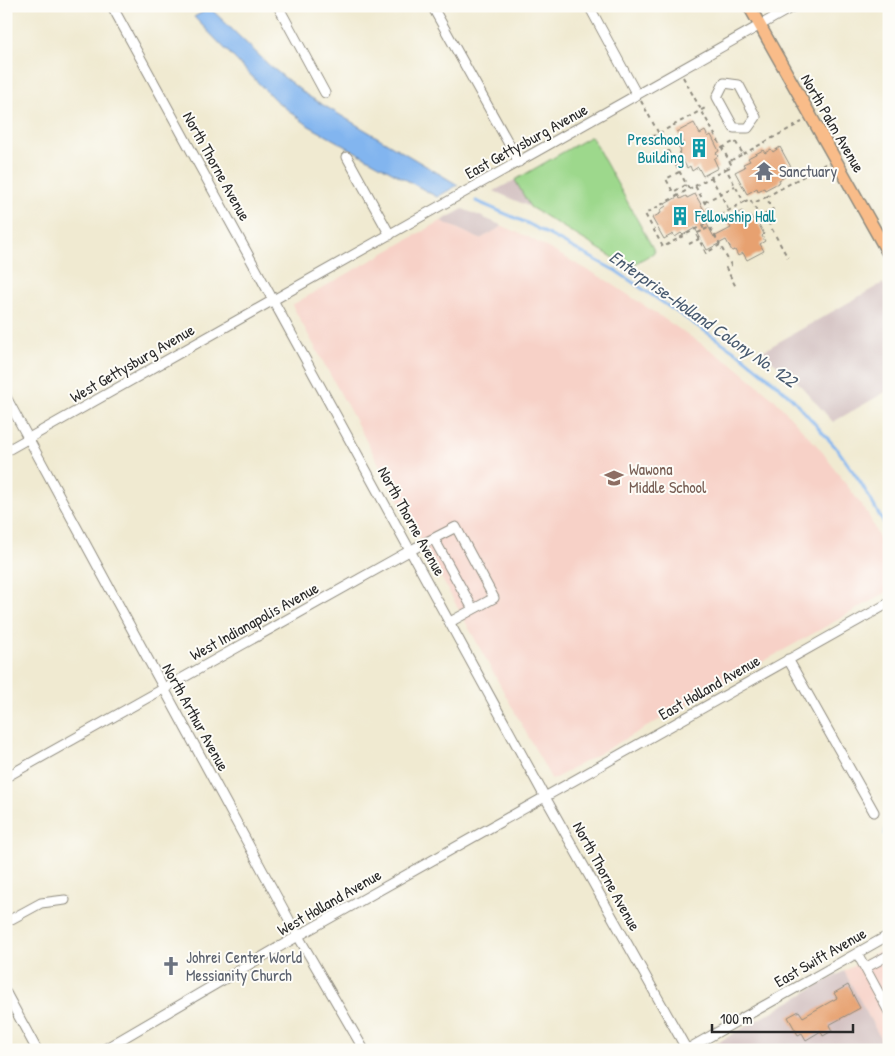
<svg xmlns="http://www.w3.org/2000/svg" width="895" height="1056" viewBox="0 0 895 1056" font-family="'Patrick Hand',sans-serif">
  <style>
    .built { fill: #f7d1c7 }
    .industrial { fill: #d2bfc0 }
    .green { fill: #9dd88c; stroke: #64825c }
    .water { fill: #82b5ef; stroke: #56708d }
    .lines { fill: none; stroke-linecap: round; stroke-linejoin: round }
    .stream { stroke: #82b5ef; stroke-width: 3 }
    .building { fill: #e7a16f }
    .minor-casing { stroke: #8e8a7e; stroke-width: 11 }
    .major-casing { stroke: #8e8a7e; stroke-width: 14 }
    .path { stroke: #8e8a7e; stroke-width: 2; stroke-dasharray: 4 4; stroke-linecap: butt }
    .minor { stroke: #fff; stroke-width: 9 }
    .major { stroke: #f9bc89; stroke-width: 11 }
    .labels { text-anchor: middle; stroke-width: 4; stroke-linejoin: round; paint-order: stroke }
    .street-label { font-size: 16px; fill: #2b2b2b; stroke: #fdfcf7 }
    .culture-label { font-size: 16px; fill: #0d838f; stroke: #fdfcf7; text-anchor: end }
    .worship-label { font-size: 16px; fill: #5b616d; stroke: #fdfcf7; text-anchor: start }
    .education-label { font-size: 16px; fill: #785e54; stroke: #fdfcf7; text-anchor: start }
    .water-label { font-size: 18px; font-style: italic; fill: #495b70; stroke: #fdfcf7 }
  </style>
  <rect width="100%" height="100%" fill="#fdfcf7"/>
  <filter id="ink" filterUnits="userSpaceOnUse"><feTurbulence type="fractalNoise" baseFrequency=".02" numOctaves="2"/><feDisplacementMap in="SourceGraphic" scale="10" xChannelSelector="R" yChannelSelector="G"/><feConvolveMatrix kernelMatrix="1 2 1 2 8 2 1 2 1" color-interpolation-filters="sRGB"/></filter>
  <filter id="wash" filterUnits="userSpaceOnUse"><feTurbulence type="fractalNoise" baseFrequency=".0096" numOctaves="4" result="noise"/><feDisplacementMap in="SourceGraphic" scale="20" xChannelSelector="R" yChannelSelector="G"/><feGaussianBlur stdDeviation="1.12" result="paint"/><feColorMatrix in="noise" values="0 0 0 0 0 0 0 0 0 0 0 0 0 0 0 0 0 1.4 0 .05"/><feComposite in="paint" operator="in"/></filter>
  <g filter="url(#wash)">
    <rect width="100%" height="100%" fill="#f0ead1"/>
    <path class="built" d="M441 221 480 239 503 226 528 237 606 280 736 367 774 399 821 450 868 514 889 561V591L552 780 292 305Z
      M889 946V1050H887L844 971Z"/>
    <path class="industrial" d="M515 180 530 207 494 191Z
      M463 209 503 226 480 239 441 221Z
      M883 283 889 294V390L833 422 794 378 761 352Z
      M844 971 887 1050H708V1048Z"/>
    <path class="green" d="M591 136 655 252 629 267 530 207 515 180Z"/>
    <path class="water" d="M210 8 270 66 308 96 458 185 437 197 309 126 275 100 194 17Z"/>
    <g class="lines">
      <path class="stream" d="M476 201 529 224 616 271 742 356 768 377 792 398 838 450 861 483 889 532
        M885 834 889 820"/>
    </g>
    <g id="blocks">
      <path class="building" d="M694 123 700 134 705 131 708 137 711 135 719 151 716 153 718 156 714 159 718 168 703 176 698 167 692 171 690 166 687 168 679 153 681 151 678 146 683 143 677 132Z
        M780 147 792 169 784 173 786 176 779 180 780 182 765 190 764 188 758 191 757 188 747 194 735 172 745 167 743 164 750 161 748 158 763 150 765 153 771 149 773 152Z
        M695 194 707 215 703 217 714 237 731 228 726 219 742 211 746 219 751 216 753 220 756 219 764 234 762 236 765 241 760 244 764 251 747 260 743 253 738 256 735 250 732 251 726 240 707 250 695 228 683 235 681 233 675 237 673 234 664 239 652 218 661 213 660 210 666 206 665 204 679 196 680 199 686 196 687 198Z
        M848 985 860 1008 829 1025 832 1031 823 1036 821 1031 806 1040 802 1033 798 1035 788 1017 799 1011 803 1017 837 998 834 993Z"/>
    </g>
  </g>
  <g filter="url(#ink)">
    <use href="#blocks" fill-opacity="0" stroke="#8e8a7e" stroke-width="1"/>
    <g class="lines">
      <g class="minor-casing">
        <path id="minor" d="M112 6 545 797 687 1050
          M278 6 325 93
          M432 6 519 162
          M589 6 637 95
          M724 83 739 85 756 117 748 128H734L717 97Z
          M347 157 390 235
          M6 397 298 936 364 1050
          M6 451 794 6
          M434 539 473 609
          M788 659 874 812
          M6 777 411 550 456 527 494 598 450 622
          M6 922 41 903 65 900
          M857 953 889 1012
          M865 968 889 955
          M6 993 37 1050
          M103 1050 298 936 889 603
          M686 1050 889 935"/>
      </g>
      <g class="major-casing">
        <path id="major" d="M749 6 889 255"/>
      </g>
      <path class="path" d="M683 77 732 166 726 169
        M641 101 689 189 645 214 663 247 714 219 695 186 689 189
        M652 137 707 107
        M722 148 735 141 743 154 730 161
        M743 154 802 122
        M679 172 666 179 673 192 686 185
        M711 177 729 210
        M695 186 726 169 744 202 714 219
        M766 197 827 163
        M705 202 735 186
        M744 202 750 199 760 217 773 210 766 197 752 204
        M764 215 788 258
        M702 225 704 230 696 234 706 253 720 245 731 265 726 268 736 287
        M704 230 710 227 720 245
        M689 244 699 239"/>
      <use href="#minor" class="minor"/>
      <use href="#major" class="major"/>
    </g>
  </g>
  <defs>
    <g id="building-bare" transform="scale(1.5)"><path d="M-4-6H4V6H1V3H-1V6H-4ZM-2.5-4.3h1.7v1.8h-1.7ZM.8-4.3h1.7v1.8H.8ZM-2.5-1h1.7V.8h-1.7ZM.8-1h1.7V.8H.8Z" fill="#0f9aa8" stroke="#fdfcf7" stroke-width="2.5" paint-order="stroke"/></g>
    <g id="temple-bare" transform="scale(1.5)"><path d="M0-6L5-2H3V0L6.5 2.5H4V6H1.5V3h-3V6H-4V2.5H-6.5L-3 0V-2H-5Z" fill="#6b7280" stroke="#fdfcf7" stroke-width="2.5" paint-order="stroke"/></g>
    <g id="school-bare" transform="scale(1.5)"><path d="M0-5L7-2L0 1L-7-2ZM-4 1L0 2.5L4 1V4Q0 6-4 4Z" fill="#8d6e63" stroke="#fdfcf7" stroke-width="2.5" paint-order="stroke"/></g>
    <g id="church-bare" transform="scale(1.5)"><path d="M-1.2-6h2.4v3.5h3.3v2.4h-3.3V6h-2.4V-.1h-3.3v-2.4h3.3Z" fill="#6b7280" stroke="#fdfcf7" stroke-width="2.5" paint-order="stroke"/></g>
  </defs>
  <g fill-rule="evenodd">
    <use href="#building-bare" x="699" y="148"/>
    <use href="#temple-bare" x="764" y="171"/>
    <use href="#building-bare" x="680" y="216"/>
    <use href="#school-bare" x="614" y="478"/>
    <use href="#church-bare" x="171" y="966"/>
  </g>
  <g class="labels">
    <g class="street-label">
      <text transform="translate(833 123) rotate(60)" y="6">North Palm Avenue</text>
      <text transform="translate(526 141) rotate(-29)" y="6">East Gettysburg Avenue</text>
      <text transform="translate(217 166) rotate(61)" y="6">North Thorne Avenue</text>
      <text transform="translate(132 363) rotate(-30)" y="6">West Gettysburg Avenue</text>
      <text transform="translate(412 521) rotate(61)" y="6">North Thorne Avenue</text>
      <text transform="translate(254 621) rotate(-29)" y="6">West Indianapolis Avenue</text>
      <text transform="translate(709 687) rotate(-30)" y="6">East Holland Avenue</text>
      <text transform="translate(196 717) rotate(61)" y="6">North Arthur Avenue</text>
      <text transform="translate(607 876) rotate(61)" y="6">North Thorne Avenue</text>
      <text transform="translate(329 902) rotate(-30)" y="6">West Holland Avenue</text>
      <text transform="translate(820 957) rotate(-30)" y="6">East Swift Avenue</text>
    </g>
    <g class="culture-label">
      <text x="684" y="145">Preschool<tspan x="684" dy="18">Building</tspan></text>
      <text x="695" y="222" text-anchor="start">Fellowship Hall</text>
    </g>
    <g class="worship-label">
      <text x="779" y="177">Sanctuary</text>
      <text x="186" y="963">Johrei Center World<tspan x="186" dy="18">Messianity Church</tspan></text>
    </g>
    <g class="education-label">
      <text x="629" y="475">Wawona<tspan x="629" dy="18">Middle School</tspan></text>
    </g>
    <g class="water-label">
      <text transform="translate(703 319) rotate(35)" y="6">Enterprise-Holland Colony No. 122</text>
    </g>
  </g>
  <rect width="895" height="1056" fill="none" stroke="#fdfcf7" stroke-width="25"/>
  <path d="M712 1024v8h141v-8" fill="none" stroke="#2b2b2b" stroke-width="2.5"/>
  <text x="720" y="1024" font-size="15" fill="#2b2b2b" stroke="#fdfcf7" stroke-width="4" paint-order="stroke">100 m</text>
</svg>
